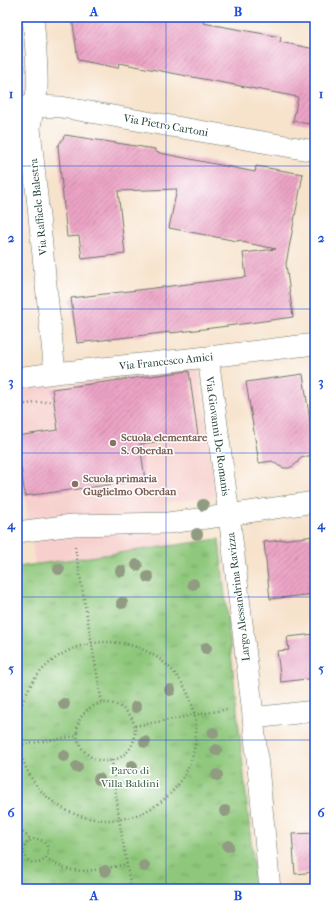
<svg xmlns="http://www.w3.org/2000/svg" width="332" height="906" viewBox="0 0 332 906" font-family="'IM FELL French Canon',serif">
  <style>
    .built { fill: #f7d0cd }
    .park { fill: url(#park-tufts); stroke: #578258 }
    .building { fill: url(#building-hatch) }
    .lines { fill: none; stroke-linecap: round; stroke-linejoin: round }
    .street-casing { stroke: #6b7769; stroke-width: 22 }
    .path { stroke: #6b7769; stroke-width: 2.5; stroke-dasharray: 1 3; stroke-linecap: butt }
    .street { stroke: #fff; stroke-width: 21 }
    .tree { fill: #909b82 }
    .grid { fill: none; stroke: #1d4ed8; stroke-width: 1; stroke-opacity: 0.55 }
    .education-dot { fill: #8d6e63; stroke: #fff; stroke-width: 1.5 }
    .labels { text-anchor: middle; stroke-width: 3; stroke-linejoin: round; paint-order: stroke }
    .street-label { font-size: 11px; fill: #1f3d34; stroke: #fff }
    .education-label { font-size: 11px; font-weight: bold; fill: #785e54; stroke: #fff; text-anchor: start }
    .park-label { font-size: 11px; fill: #3b6046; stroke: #fff }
    .neatline { fill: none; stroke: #1d4ed8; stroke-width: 1.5 }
    .grid-label { font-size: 13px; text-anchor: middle; font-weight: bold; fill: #1d4ed8 }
  </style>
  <defs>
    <pattern id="park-tufts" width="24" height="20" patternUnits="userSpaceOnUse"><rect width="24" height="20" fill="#8fc87b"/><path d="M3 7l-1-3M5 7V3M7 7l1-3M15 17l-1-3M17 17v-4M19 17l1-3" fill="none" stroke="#74a466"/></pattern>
    <pattern id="building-hatch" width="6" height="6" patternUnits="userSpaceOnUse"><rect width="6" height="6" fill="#eca3c5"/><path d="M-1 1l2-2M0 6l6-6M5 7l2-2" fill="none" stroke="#bf86a1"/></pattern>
  </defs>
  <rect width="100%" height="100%" fill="#fff"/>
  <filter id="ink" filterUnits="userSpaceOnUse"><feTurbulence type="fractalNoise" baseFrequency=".025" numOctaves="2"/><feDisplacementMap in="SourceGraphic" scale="8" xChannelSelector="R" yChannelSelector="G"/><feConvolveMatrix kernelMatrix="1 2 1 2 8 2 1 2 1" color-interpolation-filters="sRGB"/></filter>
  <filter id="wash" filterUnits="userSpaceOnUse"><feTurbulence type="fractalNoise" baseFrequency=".012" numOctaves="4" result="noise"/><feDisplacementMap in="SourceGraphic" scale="16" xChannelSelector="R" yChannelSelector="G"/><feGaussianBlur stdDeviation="0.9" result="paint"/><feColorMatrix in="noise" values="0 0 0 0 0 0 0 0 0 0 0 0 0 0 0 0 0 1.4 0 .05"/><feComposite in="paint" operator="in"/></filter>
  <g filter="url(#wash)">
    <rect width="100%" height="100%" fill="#f7e3cc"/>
    <path class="built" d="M198 366 215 496 165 503 172 546 35 564 25 496 17 497V390Z"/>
    <path class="park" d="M219 539 256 889H17V567Z"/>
    <g id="blocks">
      <path class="building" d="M72 17H204L203 23 281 37 280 42 315 49V125L293 121 298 97 119 63 118 68 78 60Z
        M65 135 155 149V152L255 172 256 166 303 174 286 264 293 317 220 327 171 333V332L77 343 71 298 246 277 243 253 276 249 242 242 241 240 237 241 169 228 177 189 118 191 125 254 82 259 79 236 67 237 58 146Z
        M189 371 198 436 140 444 145 480 25 496 21 467 17 468V436L58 430 52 389Z
        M303 374 315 455 301 457 297 463 293 466 289 468H284L279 466 272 461 259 463 246 382Z
        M315 536V594L270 599 264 542Z
        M315 634V678L281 682 277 651 289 650 287 637Z
        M315 833V872L295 874 292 834Z"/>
    </g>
  </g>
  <g filter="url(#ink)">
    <use href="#blocks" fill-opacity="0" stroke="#6b7769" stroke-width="1"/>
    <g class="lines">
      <g class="street-casing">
        <path id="street" d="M33 17C35 41 38 65 37 89 36 102 31 115 30 128L55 373
          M17 107 34 106 61 107 315 151
          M208 357 229 515 252 706 270 889
          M17 378 55 373 208 357 315 344
          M17 532 73 525 168 523 229 515 315 502
          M253 718 315 711"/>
      </g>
      <path class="path" d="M17 405 54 401
        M75 547 102 703
        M18 731a89 89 0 1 1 178 0a89 89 0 1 1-178 0Z
        M77 732a29 29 0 1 1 58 0a29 29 0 1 1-58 0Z
        M135 726 195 715 229 709
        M19 745 77 736
        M112 760 119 819 131 889
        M17 827 27 836 30 840
        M24 851a12 12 0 1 1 24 0a12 12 0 1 1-24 0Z
        M46 858C54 863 62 868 71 870 87 873 111 867 127 864"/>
      <use href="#street" class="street"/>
    </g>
    <g class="tree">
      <circle cx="203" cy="505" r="6"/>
      <circle cx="197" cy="534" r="6"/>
      <circle cx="137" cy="565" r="6"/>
      <circle cx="59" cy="569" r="6"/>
      <circle cx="121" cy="571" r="6"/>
      <circle cx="148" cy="577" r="6"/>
      <circle cx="193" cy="584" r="6"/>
      <circle cx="122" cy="603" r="6"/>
      <circle cx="206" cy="648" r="6"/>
      <circle cx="170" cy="690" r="6"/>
      <circle cx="64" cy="704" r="6"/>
      <circle cx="136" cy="707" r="6"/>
      <circle cx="213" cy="733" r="6"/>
      <circle cx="145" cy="742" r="6"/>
      <circle cx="216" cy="750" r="6"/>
      <circle cx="64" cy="756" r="6"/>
      <circle cx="132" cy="766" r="6"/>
      <circle cx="77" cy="767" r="6"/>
      <circle cx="217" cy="775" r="6"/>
      <circle cx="99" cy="779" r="6"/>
      <circle cx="225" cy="811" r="6"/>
      <circle cx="228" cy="846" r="6"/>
      <circle cx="144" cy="866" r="6"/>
      <circle cx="105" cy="871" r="6"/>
    </g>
  </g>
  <path class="grid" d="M166 17V889M17 166H315M17 309H315M17 453H315M17 597H315M17 740H315"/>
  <g class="education-dot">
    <circle cx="113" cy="443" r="4"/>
    <circle cx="75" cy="484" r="4"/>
  </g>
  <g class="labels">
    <g class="street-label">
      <text transform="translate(166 125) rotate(10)" y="4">Via Pietro Cartoni</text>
      <text transform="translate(38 207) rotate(-96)" y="4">Via Raffaele Balestra</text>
      <text transform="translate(166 361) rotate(-6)" y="4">Via Francesco Amici</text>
      <text transform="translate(218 436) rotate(82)" y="4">Via Giovanni De Romanis</text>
      <text transform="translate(238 597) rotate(-97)" y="4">Largo Alessandrina Ravizza</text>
    </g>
    <g class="education-label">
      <text x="121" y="441">Scuola elementare<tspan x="121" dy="13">S. Oberdan</tspan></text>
      <text x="83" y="482">Scuola primaria<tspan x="83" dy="13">Guglielmo Oberdan</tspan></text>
    </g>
    <g class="park-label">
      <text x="130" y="774">Parco di<tspan x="130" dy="13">Villa Baldini</tspan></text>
    </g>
  </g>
  <rect width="332" height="906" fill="none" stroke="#fff" stroke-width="44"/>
  <rect x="22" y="22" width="288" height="862" class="neatline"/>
  <g class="grid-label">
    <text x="94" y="16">A</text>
    <text x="238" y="16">B</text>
    <text x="11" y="98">1</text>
    <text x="321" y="98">1</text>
    <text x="11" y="242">2</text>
    <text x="321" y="242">2</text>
    <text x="11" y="386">3</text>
    <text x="321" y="386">3</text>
    <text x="11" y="529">4</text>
    <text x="321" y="529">4</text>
    <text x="11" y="673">5</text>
    <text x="321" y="673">5</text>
    <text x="11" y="817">6</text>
    <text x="321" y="817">6</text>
    <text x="94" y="900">A</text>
    <text x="238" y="900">B</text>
  </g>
</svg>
